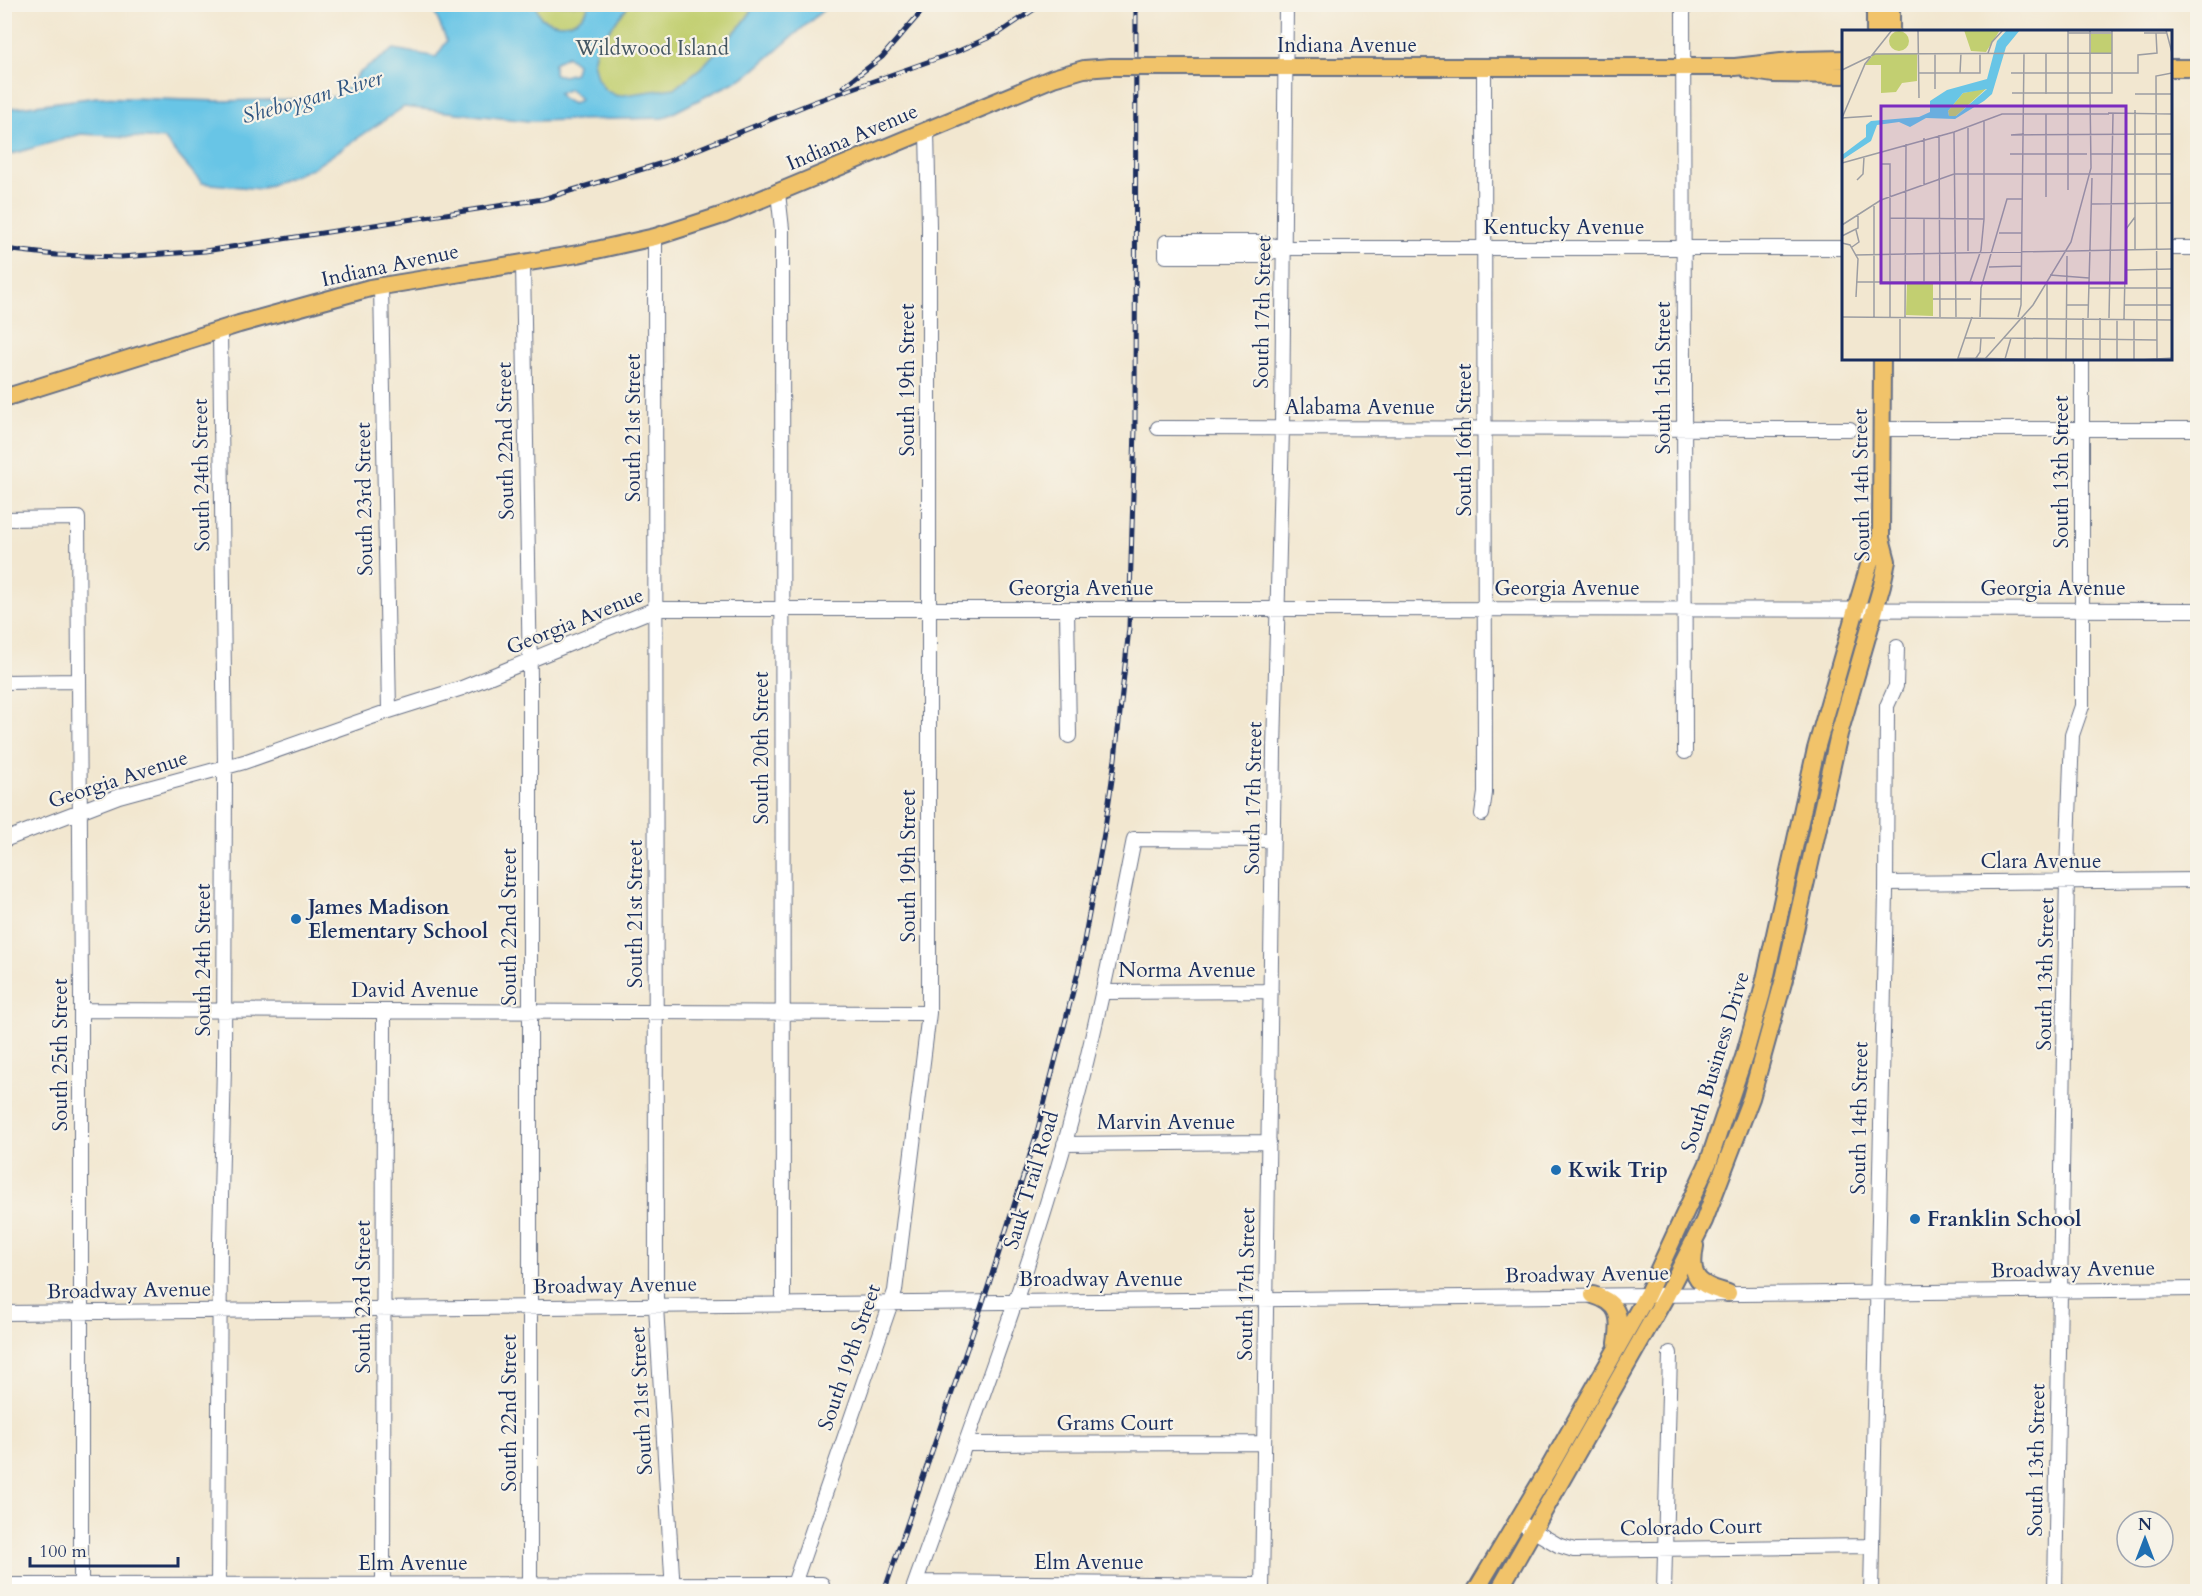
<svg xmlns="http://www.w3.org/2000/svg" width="2202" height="1596" viewBox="0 0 2202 1596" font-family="Cardo,serif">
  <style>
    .green { fill: #c2cf71; stroke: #6e7f68; stroke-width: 1.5 }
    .water { fill: #68c5e6; stroke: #427aa2; stroke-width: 1.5; fill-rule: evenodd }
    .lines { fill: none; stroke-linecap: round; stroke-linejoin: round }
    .minor-casing { stroke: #666f86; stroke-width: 16 }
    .major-casing { stroke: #666f86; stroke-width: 20 }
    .minor { stroke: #fff; stroke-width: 14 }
    .major { stroke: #f1c36a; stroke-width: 16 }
    .rail-casing { stroke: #1b2f5e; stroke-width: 5 }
    .rail { stroke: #f7f3e8; stroke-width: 3; stroke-dasharray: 9; stroke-linecap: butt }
    .minor-bridge-casing { stroke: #666f86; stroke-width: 16; stroke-linecap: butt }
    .major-bridge-casing { stroke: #666f86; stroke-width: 20; stroke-linecap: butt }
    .minor-bridge { stroke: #fff; stroke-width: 14 }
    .major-bridge { stroke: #f1c36a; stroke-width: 16 }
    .poi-dot { fill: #1f6fb2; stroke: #f7f3e8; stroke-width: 2 }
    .labels { text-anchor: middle; stroke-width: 4.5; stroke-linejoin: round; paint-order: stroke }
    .street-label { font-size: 21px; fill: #1b2f5e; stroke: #f7f3e8 }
    .park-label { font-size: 21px; fill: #455763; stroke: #f7f3e8 }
    .poi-label { font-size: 21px; font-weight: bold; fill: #1b2f5e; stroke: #f7f3e8; text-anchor: start }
    .water-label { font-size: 22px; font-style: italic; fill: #2e5480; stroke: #f7f3e8 }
    .inset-road { fill: none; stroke: #9c9da2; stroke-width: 1.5 }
    .view { fill: #7b2cbf; fill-opacity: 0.15; stroke: #7b2cbf; stroke-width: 3 }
    .inset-edge { fill: none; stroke: #1b2f5e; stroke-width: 3 }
  </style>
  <rect width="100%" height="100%" fill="#f7f3e8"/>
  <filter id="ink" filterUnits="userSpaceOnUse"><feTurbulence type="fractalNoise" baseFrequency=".0167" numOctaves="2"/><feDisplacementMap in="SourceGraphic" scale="12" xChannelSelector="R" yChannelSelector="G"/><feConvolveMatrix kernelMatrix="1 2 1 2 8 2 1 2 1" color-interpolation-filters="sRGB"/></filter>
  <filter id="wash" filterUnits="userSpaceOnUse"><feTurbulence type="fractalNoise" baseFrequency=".008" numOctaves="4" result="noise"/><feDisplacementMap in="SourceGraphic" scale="24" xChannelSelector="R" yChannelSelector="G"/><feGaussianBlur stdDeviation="1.35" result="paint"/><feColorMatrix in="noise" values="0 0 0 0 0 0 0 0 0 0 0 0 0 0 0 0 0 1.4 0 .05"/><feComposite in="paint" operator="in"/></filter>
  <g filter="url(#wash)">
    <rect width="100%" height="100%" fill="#f2e7d0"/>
    <path class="green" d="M535 5H589C581 26 559 28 541 18Z
      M629 5H756L743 23 703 66 675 88 617 97 605 90 597 78 593 62 597 45Z"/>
    <path class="water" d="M431 4 535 5 541 18C559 28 581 26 589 5H629L597 45 593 62 597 78 605 90 617 96 675 88 703 66 743 23 756 5H829L748 75 663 118 528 121 404 107 313 168 260 189 202 183 164 139 81 134 5 156V109L97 97 219 101 306 99 340 96 359 73 394 49 436 57 447 41ZM567 56 577 64 575 73 564 76 554 74V63ZM570 89 580 99V100L572 104 562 98 558 93Z"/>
  </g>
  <g filter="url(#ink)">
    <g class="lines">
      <g class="minor-casing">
        <path id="minor" d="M1683 4 1685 752
          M778 193 782 229 783 1304
          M655 237 656 1306 673 1592
          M1284 248 1259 256H1166V242H1258L1284 248H1844
          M2170 248H2198
          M523 263 530 678V1592
          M381 286 389 711
          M1158 428 1850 429
          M1882 429H2198
          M4 519 78 518 81 997V1592
          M1067 609 1069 736
          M1217 609 2198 610
          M4 682 79 681
          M1482 814 1485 793 1484 67
          M4 840 119 796 244 762 389 711 462 688 655 609H1100
          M1886 883 2198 880
          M1103 992 1271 991
          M81 1010 929 1013
          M1064 1144 1269 1142
          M4 1313 2198 1289
          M966 1444 1264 1443
          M1517 1521 1558 1545 1574 1550 1872 1546
          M916 1582 1262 1585
          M383 1584 384 1011
          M794 1584 895 1291 929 1013V226L927 130
          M4 1585 822 1584
          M218 1592 220 1241 224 1065 225 767 220 329
          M912 1592C969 1432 1030 1273 1074 1110 1098 1020 1116 930 1134 839L1273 840
          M1262 1592 1274 750 1282 428 1286 4
          M1664 1592 1670 1353
          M1871 1592 1886 892 1887 706 1896 686 1897 647
          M2055 1592 2067 873 2072 735 2082 706V358
          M2197 1592 2198 1590"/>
      </g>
      <g class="major-casing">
        <path id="major" d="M1891 4V32
          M1875 32V4
          M1159 67H1735L1800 60 1844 59
          M2170 68H2198
          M1748 70 1773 74 1844 75
          M4 398 239 324 370 288 578 254 655 237 723 215 1053 78 1084 69 1111 67
          M1695 1246C1689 1278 1698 1285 1728 1293
          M1593 1295C1620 1303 1621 1318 1617 1343
          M1475 1592 1549 1468 1647 1295 1709 1161 1744 1057 1762 993 1816 749 1856 609 1870 562 1881 538
          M1498 1592 1667 1294 1704 1221 1751 1098 1784 979 1839 734 1882 585 1887 561 1881 538 1882 358"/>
      </g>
      <use href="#minor" class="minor"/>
      <use href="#major" class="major"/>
      <g class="rail-casing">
        <path id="rail" d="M844 86 882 57 928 4
          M4 249 56 255 121 257 205 251 543 199 666 162 814 102 961 50 999 33 1042 4
          M884 1592 988 1287 1036 1136 1079 968 1105 828 1115 759 1129 628 1135 428 1136 4"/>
      </g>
      <use href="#rail" class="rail"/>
      <g class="minor-bridge-casing">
        <path id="minor-bridge" d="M1100 609H1217"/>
      </g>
      <g class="major-bridge-casing">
        <path id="major-bridge" d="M1111 67H1159"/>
      </g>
      <use href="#minor-bridge" class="minor-bridge"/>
      <use href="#major-bridge" class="major-bridge"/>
    </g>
  </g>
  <g class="poi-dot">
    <circle cx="296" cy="919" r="6"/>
    <circle cx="1556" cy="1170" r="6"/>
    <circle cx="1915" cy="1219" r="6"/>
  </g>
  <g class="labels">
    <g class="street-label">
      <text x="1347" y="52">Indiana Avenue</text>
      <text transform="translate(852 137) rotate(-23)" y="7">Indiana Avenue</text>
      <text x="1564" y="234">Kentucky Avenue</text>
      <text transform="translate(390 265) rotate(-12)" y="7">Indiana Avenue</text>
      <text transform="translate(1262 312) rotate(-89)" y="7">South 17th Street</text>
      <text transform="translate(1663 378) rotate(-90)" y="7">South 15th Street</text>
      <text transform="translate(907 380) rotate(-90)" y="7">South 19th Street</text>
      <text x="1360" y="414">Alabama Avenue</text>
      <text transform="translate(633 428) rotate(-90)" y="7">South 21st Street</text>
      <text transform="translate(1464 440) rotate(-90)" y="7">South 16th Street</text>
      <text transform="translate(505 441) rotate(-91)" y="7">South 22nd Street</text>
      <text transform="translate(2061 472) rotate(-90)" y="7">South 13th Street</text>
      <text transform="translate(201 475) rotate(-91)" y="7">South 24th Street</text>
      <text transform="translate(1861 485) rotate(-91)" y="7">South 14th Street</text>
      <text transform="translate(364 499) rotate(-91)" y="7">South 23rd Street</text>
      <text x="1081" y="595">Georgia Avenue</text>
      <text x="1567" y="595">Georgia Avenue</text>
      <text x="2053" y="595">Georgia Avenue</text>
      <text transform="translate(575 621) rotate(-22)" y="7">Georgia Avenue</text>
      <text transform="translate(761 748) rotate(-90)" y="7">South 20th Street</text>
      <text transform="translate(118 779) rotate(-18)" y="7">Georgia Avenue</text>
      <text transform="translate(1253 798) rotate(-89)" y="7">South 17th Street</text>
      <text x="2041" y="868">Clara Avenue</text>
      <text transform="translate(908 866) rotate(-90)" y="7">South 19th Street</text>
      <text transform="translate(635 914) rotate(-90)" y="7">South 21st Street</text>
      <text transform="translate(509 927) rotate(-90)" y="7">South 22nd Street</text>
      <text transform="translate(203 960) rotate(-90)" y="7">South 24th Street</text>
      <text x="1187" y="977">Norma Avenue</text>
      <text transform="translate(2045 974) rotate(-89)" y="7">South 13th Street</text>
      <text x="415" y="997">David Avenue</text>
      <text transform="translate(60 1055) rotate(-90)" y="7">South 25th Street</text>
      <text transform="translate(1715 1062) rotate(-73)" y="7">South Business Drive</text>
      <text transform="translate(1859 1118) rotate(-89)" y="7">South 14th Street</text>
      <text x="1166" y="1129">Marvin Avenue</text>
      <text transform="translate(1031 1180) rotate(-73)" y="7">Sauk Trail Road</text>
      <text transform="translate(2073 1269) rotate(-1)" y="7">Broadway Avenue</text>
      <text transform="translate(1587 1274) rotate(-1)" y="7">Broadway Avenue</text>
      <text x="1101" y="1286">Broadway Avenue</text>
      <text transform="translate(1246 1284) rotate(-89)" y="7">South 17th Street</text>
      <text transform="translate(615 1285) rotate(-1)" y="7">Broadway Avenue</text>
      <text transform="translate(129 1290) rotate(-1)" y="7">Broadway Avenue</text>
      <text transform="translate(363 1297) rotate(-90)" y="7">South 23rd Street</text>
      <text transform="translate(849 1357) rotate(-71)" y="7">South 19th Street</text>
      <text transform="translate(641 1401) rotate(-93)" y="7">South 21st Street</text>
      <text transform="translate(509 1413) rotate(-90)" y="7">South 22nd Street</text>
      <text x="1115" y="1430">Grams Court</text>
      <text transform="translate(2036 1460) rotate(-89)" y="7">South 13th Street</text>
      <text transform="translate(1691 1527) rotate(-1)" y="7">Colorado Court</text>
      <text x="1089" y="1569">Elm Avenue</text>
      <text x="413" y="1570">Elm Avenue</text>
    </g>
    <g class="park-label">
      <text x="652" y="55">Wildwood Island</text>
    </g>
    <g class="poi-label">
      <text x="308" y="914">James Madison<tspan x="308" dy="24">Elementary School</tspan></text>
      <text x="1568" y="1177">Kwik Trip</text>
      <text x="1927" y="1226">Franklin School</text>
    </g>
    <g class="water-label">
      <text transform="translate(312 96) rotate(-16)" y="8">Sheboygan River</text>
    </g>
  </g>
  <g transform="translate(1842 30)">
    <rect width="330" height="330" fill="#f2e7d0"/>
    <path d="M122 0H158L144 22 129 21ZM47 11a10 10 0 1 1 20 0a10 10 0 1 1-20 0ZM249 4H270V23H249ZM32 24H75V51L60 53 54 62 39 63V35H23ZM145 58 114 86H107L106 81 121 63ZM65 253H91V286L64 285Z" fill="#c2cf71"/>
    <path d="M165 0H178L164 17 150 64 142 71 113 89 84 88 68 97 57 92 35 95 29 111 0 130V125L24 107V95L29 91 77 87 88 82V71L105 60 145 49 155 11ZM145 59 114 86H107L106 81 121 63Z" fill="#68c5e6" fill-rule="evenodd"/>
    <path class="inset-road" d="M76 0 77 68M226 0V160M324 0 330 23M226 3H270M302 3H325M146 23 150 12 161 0M204 23V64M0 40 33 24 270 23M76 43H138V23M118 43 119 23M169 43H296V25L315 23 314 3M93 59V23M170 63H270V0M293 64H330M248 67V0M293 80V219M266 83 330 84M0 88 23 34 50 0M0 88 30 86M126 98V221M112 102 114 287M182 104 169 105 330 104M97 105 98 287M82 108V155M168 124H245M248 124H330M0 133 112 102 160 84H267M40 134H48V287M15 150 21 144 22 127M204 167V84M32 174V287M249 174 330 173M48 188 142 189M0 195 39 170 112 144H330M157 203H180M0 206 16 198V184M0 213 8 215 16 229 14 267M10 217 17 212 14 200M13 225 330 219M147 237 180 236M284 240 330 239M208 245 247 248M14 252H131M82 252V188M128 252 139 220 142 189V91M141 252H179M247 258H330M91 269H129M138 269H179M224 275H247M283 275H330M0 287 330 290M63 287 64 114M130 287 116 328 236 330M138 287 139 258 165 169H181M176 287 179 275 182 23M183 287V329M246 288 250 148M267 288 271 84M282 289 284 199 293 187M123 308H153M162 308 315 310M134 328 138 322 139 308M163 329 169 308M205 329V254M58 330V287M142 330 191 275 229 212 249 138 248 63M224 330 225 226M241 330V288M258 330V288M275 330V289M292 330V289M298 330 330 328M315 330 314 46 330 43"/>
    <path class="view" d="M39 76H284V253H39Z"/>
    <rect width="330" height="330" class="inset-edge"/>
  </g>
  <rect width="2202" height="1596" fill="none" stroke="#f7f3e8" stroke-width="24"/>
  <g transform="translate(2145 1539)"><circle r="28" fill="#f7f3e8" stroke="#9fa5b1" stroke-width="1.5"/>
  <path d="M0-4.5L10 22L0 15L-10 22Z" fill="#1f6fb2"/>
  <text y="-9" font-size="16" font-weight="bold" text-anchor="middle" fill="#1b2f5e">N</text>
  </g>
  <path d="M30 1557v9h148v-9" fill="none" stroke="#1b2f5e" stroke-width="3"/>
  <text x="39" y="1557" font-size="18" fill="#1b2f5e" stroke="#f7f3e8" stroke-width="4.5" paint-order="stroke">100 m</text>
</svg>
